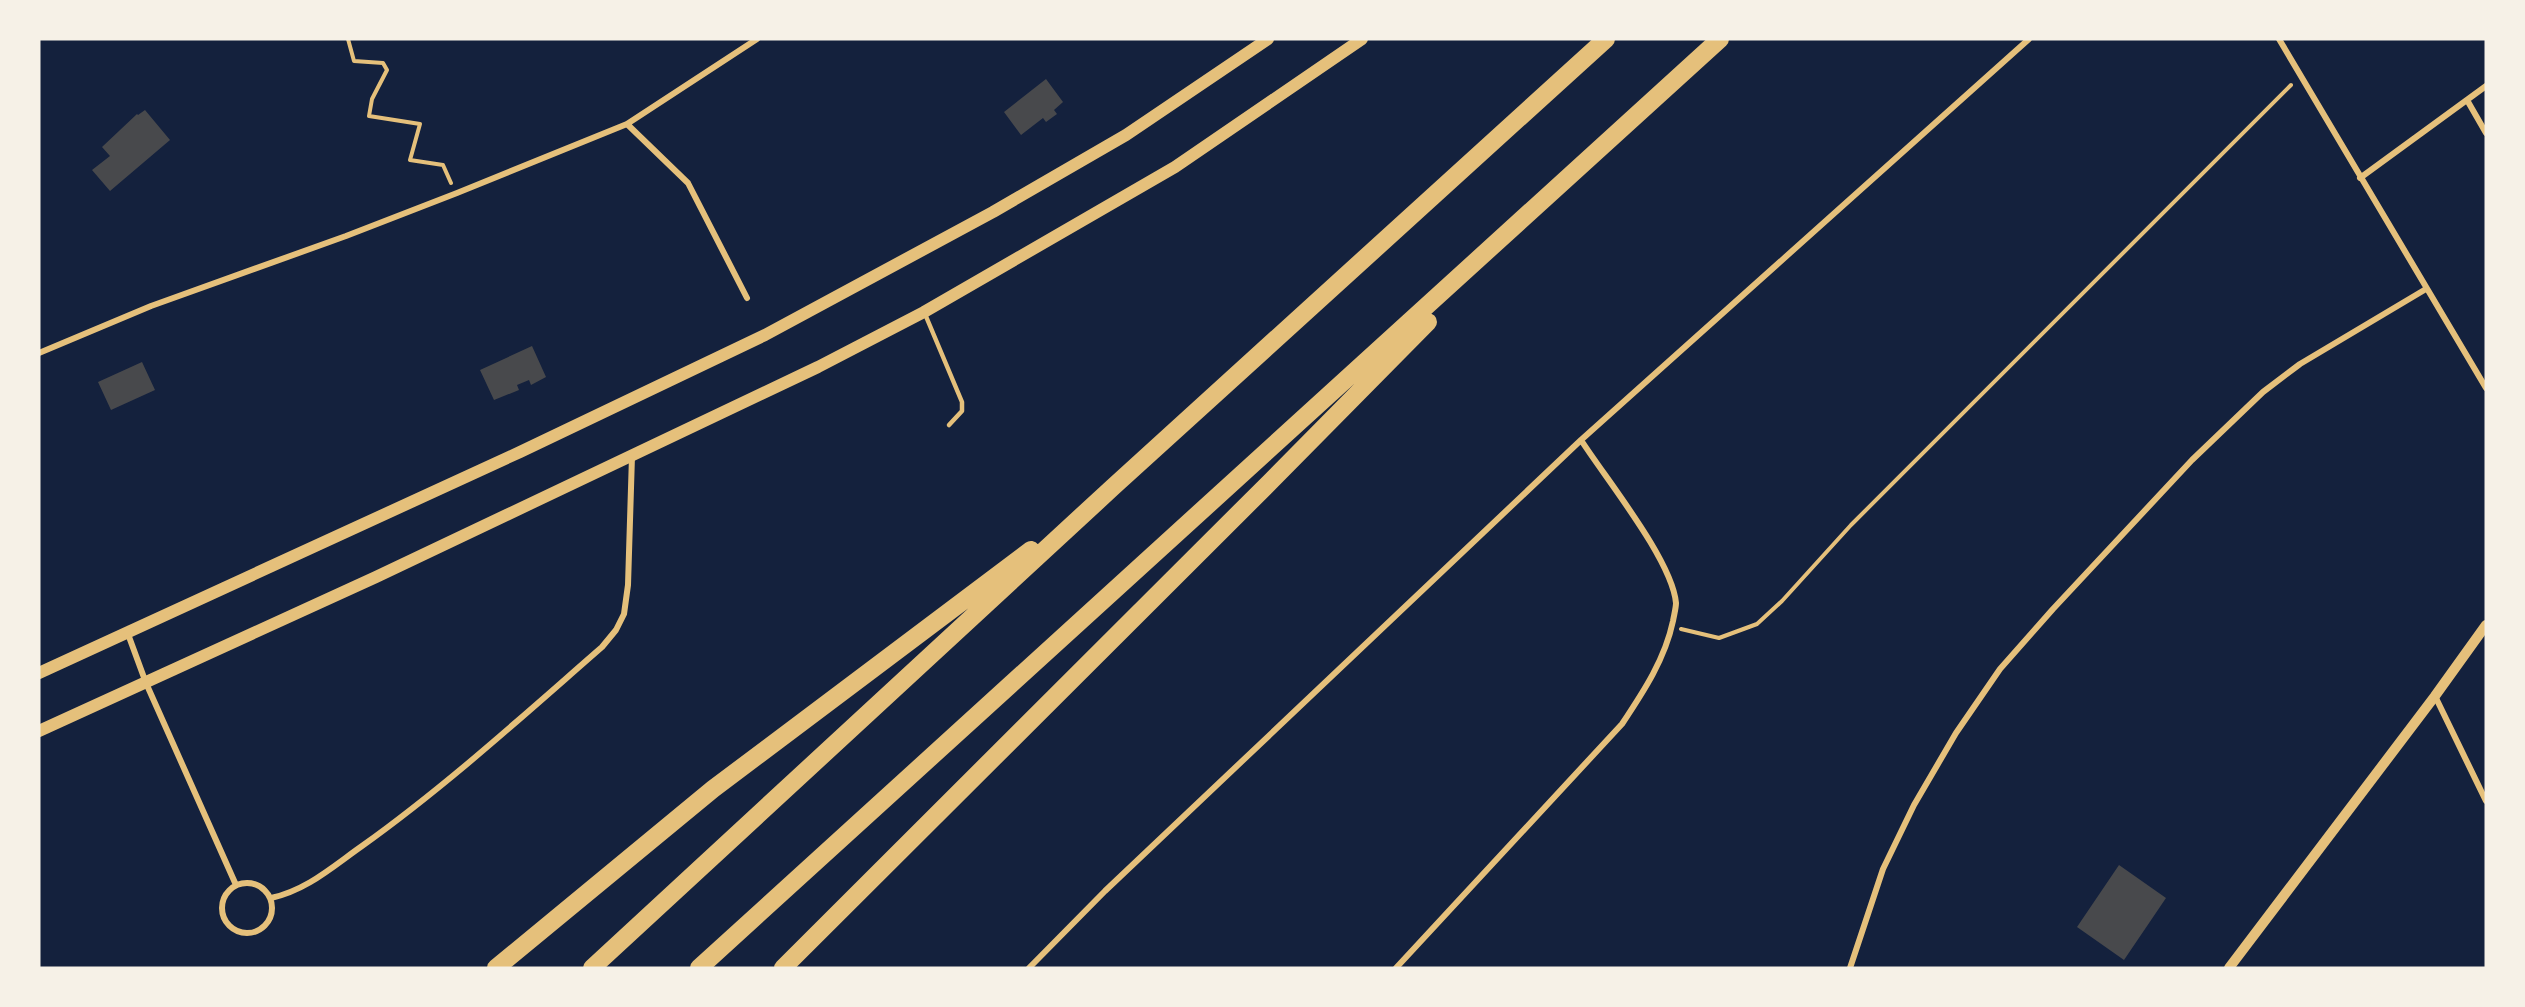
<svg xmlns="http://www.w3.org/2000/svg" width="2525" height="1007" viewBox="0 0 2525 1007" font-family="'Libre Baskerville',serif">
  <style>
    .building { fill: #48494c }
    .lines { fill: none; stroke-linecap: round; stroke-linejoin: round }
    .path { stroke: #e5c07b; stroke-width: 4 }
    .service { stroke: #e5c07b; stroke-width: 4.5 }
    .minor { stroke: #e5c07b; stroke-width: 6 }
    .tertiary { stroke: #e5c07b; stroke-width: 10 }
    .secondary { stroke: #e5c07b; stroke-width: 12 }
    .motorway { stroke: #e5c07b; stroke-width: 18 }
  </style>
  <rect width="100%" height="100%" fill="#14213d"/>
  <path class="building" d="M1046 79 1063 102 1054 110 1057 114 1046 122 1043 118 1021 135 1004 112Z
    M145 110 170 140 110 191 92 170 110 156 102 147 137 114 138 115Z
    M532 346 546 377 531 385 529 380 517 385 519 390 494 400 480 370Z
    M142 362 155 390 111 410 98 382Z
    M2119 865 2166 898 2124 960 2077 927Z"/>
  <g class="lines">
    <path class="path" d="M348 39 354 61 383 63 387 70 372 99 369 116 420 124 410 160 443 165 451 183
      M1681 629 1719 638 1757 624 1782 601 1851 525 2291 85"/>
    <path class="service" d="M925 314 962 402V411L949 425"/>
    <path class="minor" d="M2279 39 2486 388
      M2467 100 2486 133
      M627 124 688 183 747 298
      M2360 178 2486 86
      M39 353 151 306 346 236 457 193 627 124 757 39
      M128 634 146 683 236 885
      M2435 696 2486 801
      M222 908a25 25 0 1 1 50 0a25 25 0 1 1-50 0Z
      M271 898C307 890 332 867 362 846 446 786 524 715 602 647L616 630 624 614 628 585 632 456
      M1029 968 1105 891 1581 440 2029 39
      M1396 968 1622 724C1644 691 1665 659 1673 621 1674 615 1676 608 1676 603 1672 560 1606 479 1581 440
      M1850 968 1883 869 1914 805 1956 733 2000 669 2053 609 2192 460 2263 392 2300 364 2426 289"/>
    <path class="tertiary" d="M2229 968 2435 696 2486 625"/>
    <path class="secondary" d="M39 673 520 452 765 335 993 212 1126 135 1268 39
      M39 731 376 577 818 367 924 312 1175 167 1362 39"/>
    <path class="motorway" d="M496 968 713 789 1031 550
      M592 968 1113 487 1606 39
      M699 968 1720 39
      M783 968 1271 481 1428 322"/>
  </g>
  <rect width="2525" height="1007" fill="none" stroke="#f6f1e7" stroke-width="81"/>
</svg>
